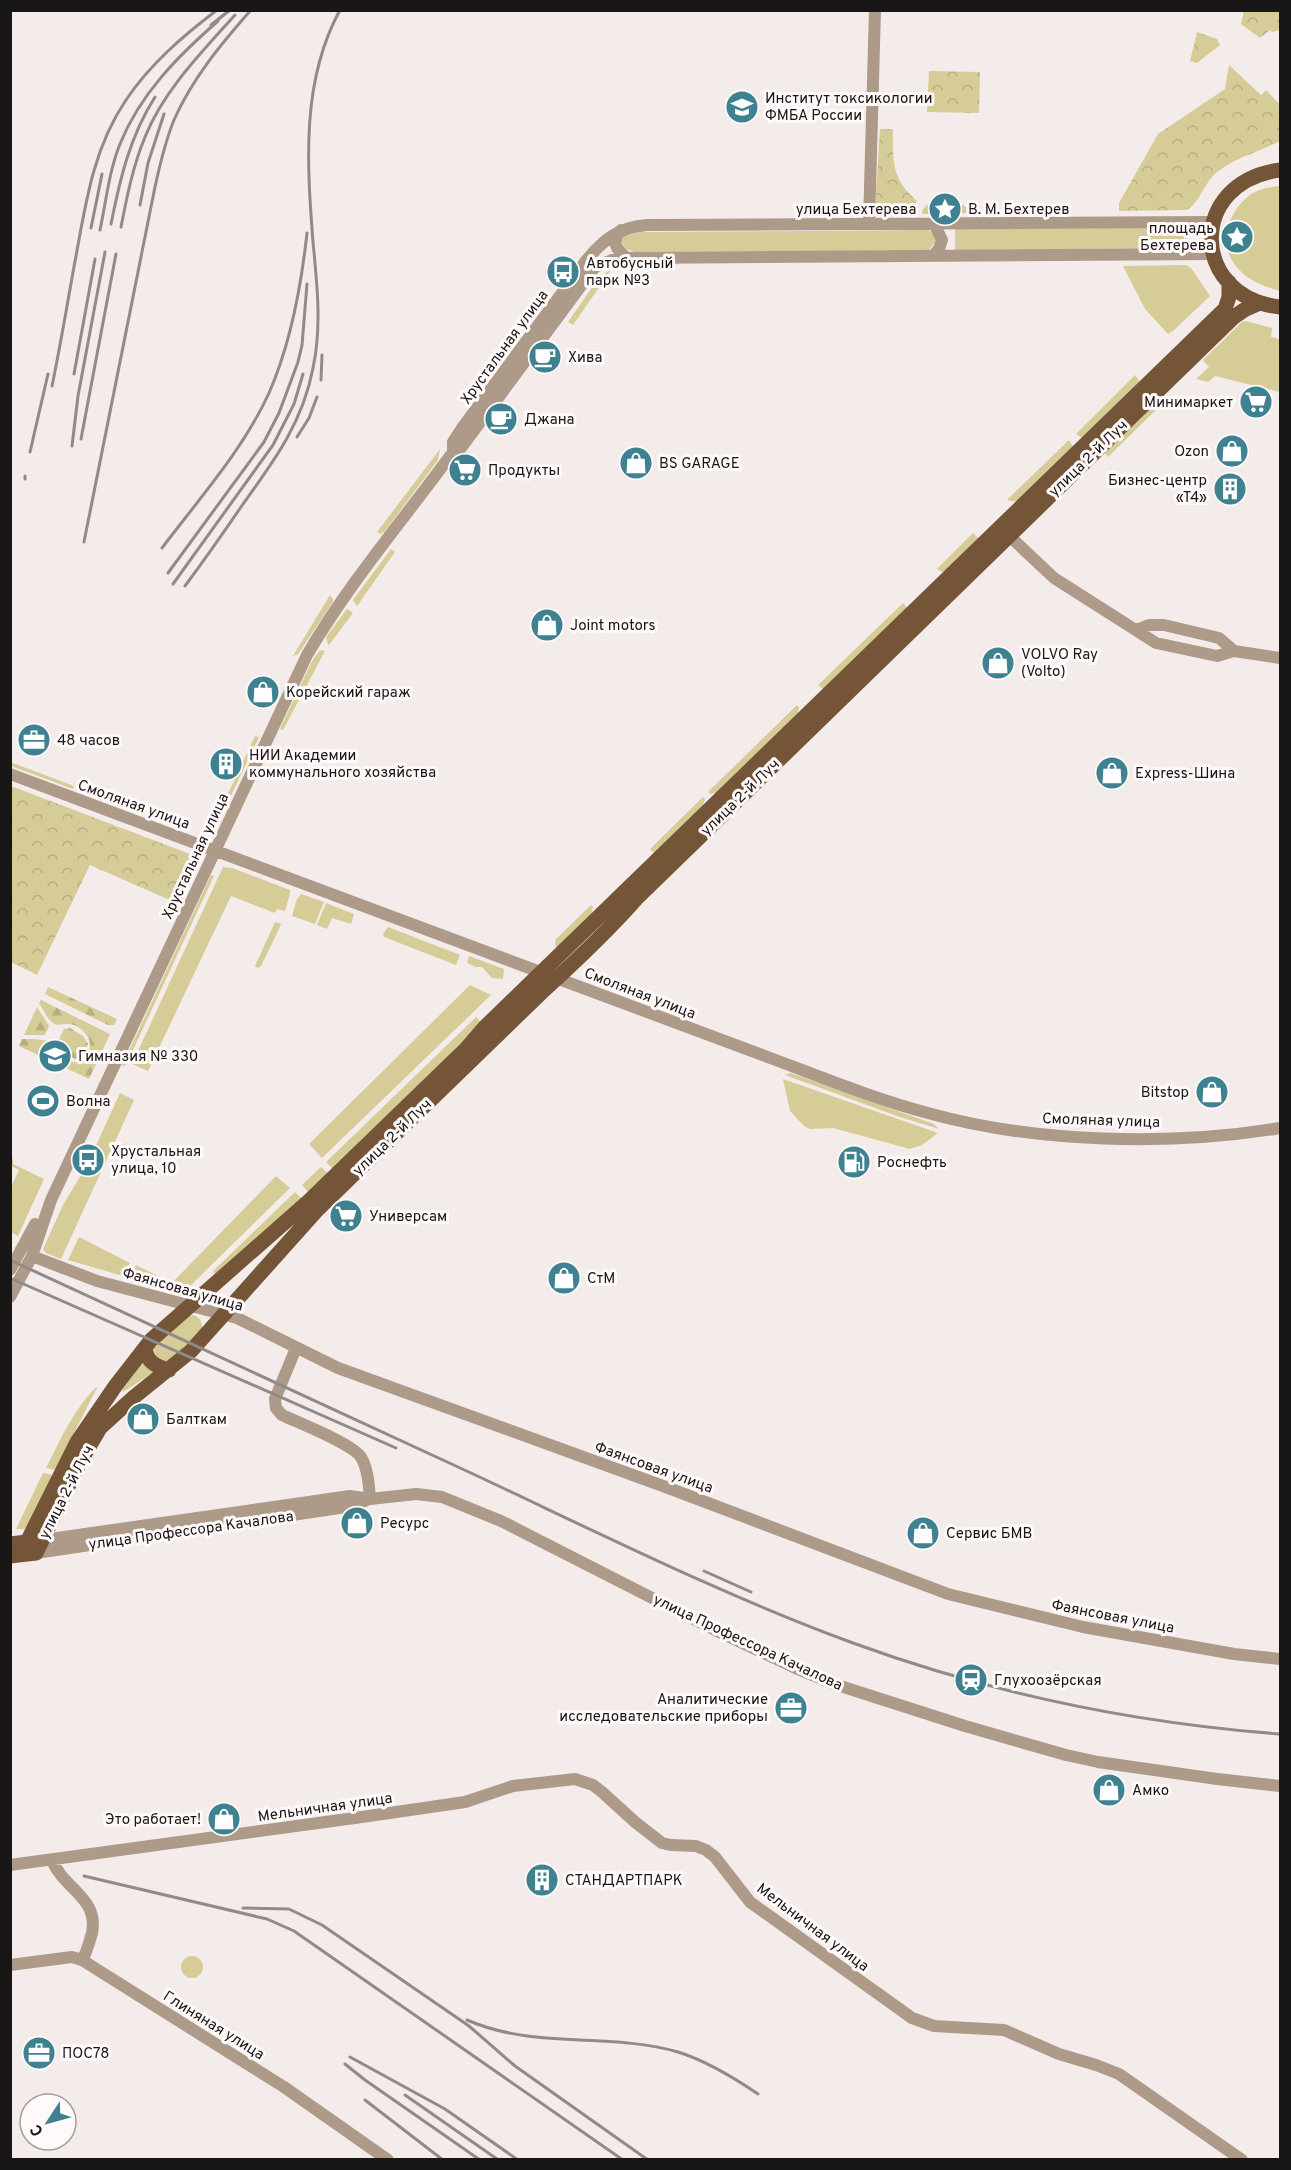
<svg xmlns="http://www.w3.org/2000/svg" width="1291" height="2170" viewBox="0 0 1291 2170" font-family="Overpass,sans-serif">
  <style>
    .green { fill: #d6cc97 }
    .forest { fill: url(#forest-firs) }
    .park { fill: url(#park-crowns) }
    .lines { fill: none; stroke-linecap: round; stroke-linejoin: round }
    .minor { stroke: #ad9a89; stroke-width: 12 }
    .major { stroke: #755537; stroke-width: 15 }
    .rail { stroke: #908a89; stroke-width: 3 }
    .labels { text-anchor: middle; stroke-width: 6; stroke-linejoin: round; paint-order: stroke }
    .poi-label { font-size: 15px; fill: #191616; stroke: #fffaf9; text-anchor: start }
    .street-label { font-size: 15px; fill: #191616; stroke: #fffaf9 }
  </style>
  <defs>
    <pattern id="forest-firs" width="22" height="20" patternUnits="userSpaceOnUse" patternTransform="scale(1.5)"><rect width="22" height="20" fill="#d6cc97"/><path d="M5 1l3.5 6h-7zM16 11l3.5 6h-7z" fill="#b7ae81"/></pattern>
    <pattern id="park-crowns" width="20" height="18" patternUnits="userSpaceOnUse" patternTransform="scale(1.5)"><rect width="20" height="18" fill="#d6cc97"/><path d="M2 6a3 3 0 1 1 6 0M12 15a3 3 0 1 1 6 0" fill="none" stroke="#b7ae81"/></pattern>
  </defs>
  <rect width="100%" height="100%" fill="#f4ecea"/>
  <path class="green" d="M1280 186V291C1262 286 1244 279 1233 262 1218 240 1231 206 1253 193 1262 188 1271 187 1280 186Z
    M927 205H963L967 208 968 213 946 214V207H944V214H922L923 209Z
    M1187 228 1188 248 955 250V229Z
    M927 230 934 232 937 240 929 250 634 252 624 248 621 240 624 236 641 232Z
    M1186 265 1191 268 1210 296 1173 331 1168 334 1145 309 1123 266Z
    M611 270 573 325 568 322 600 276Z
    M1246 321 1272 328 1271 337 1280 339V392L1215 376 1208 382 1196 379 1209 367 1203 360 1242 322Z
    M1135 375 1140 382 1082 438 1076 434Z
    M1151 406 1157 409 1108 457 1104 452Z
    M1069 440 1073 447 1017 502 1007 500Z
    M440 449 438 460 385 531 381 534 377 532Z
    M973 533 979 539 944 573 937 569Z
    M391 549 395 552 357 606 353 600Z
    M330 595 333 599V602L298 654 293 656Z
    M903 603 908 609 824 690 818 685Z
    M347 609 353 613 329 645 328 644 326 637Z
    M320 650 325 651 283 730 280 729 312 661Z
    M797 705 799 707 797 716 719 792 710 794 708 792Z
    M255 736 259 737 217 825 214 824Z
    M10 762 74 786 73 789 11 766Z
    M703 797 705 799 702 809 655 854 650 849Z
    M223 867 232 868 290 890V894L285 911 277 909 275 913 231 896 148 1071 132 1064Z
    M211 875 214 876 126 1065 122 1066Z
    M301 894 324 902 315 924 292 916 297 899Z
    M326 903 354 914 351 924 332 918 327 929 317 925Z
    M591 905 593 907 591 917 557 950 555 943 556 939Z
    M275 922 281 924 280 927 261 966 258 968 255 966Z
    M388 927 460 955 456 965 384 937 383 934Z
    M469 956 504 969 503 979 492 978 482 967H476L467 963Z
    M470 985 491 995 322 1158 309 1144Z
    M476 1017 480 1021 460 1047 333 1169 326 1162Z
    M791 1073 934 1124 939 1129 897 1116 785 1075Z
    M783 1079 938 1133 922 1145 910 1149 833 1128 810 1129 804 1126 790 1111Z
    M120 1093 134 1100 61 1259 46 1253 43 1249 63 1205 88 1163Z
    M13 1156V1164L44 1179 18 1236 11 1232V1187L19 1170 11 1166Z
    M321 1167 329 1174 309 1193 302 1185Z
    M276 1176 290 1188 188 1288C171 1295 148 1283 131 1278L136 1265 172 1283Z
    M295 1192 302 1199 216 1275 213 1271Z
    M79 1237 130 1263 123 1276 68 1260Z
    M193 1315C202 1318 204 1325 200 1334L167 1362 157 1358 153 1348 186 1316Z
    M142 1362 154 1372 123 1392 122 1389Z
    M96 1387 97 1388 55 1470 46 1468C60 1440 74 1409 96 1387Z
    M43 1473 53 1475 26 1529H16Z
    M181 1967a11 11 0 1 1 22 0a11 11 0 1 1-22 0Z"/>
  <path class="forest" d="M48 987 117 1019 114 1025H108L45 994Z
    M41 1000 110 1034 89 1079 19 1046 22 1039C35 1039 50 1038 59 1048 64 1054 66 1059 73 1062 80 1062 85 1059 88 1053 95 1041 83 1027 71 1024 64 1023 59 1027 53 1023 47 1019 43 1009 39 1003Z
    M37 1007 49 1026 45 1035H24Z
    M70 1028 83 1036 88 1044 82 1056 76 1059 70 1057 58 1041 64 1029Z"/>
  <path class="park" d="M1244 11H1280V30L1272 32 1270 30 1260 38 1241 24Z
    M1197 32 1217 39 1220 45 1197 63 1190 61Z
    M1229 65 1261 95 1266 90 1280 105V141C1259 152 1235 157 1216 173 1204 183 1200 202 1187 210L1119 211V203L1158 134 1225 89Z
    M929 71 980 72 979 113 927 112Z
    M880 129H893C893 161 891 179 917 201L912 208H875Z
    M11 786 190 854 191 857 172 901 90 865 37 975 11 962Z"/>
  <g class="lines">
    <path class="minor" d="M869 224 875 10
      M621 230C611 242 616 251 628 258
      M933 256 939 249 942 240 934 223
      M453 452V442L462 428 585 262C602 241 618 227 647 225L1213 222
      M1003 530 1054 578 1156 643 1217 656 1234 651 1280 658
      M1136 630 1149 625H1164L1219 638 1234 651
      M10 774 773 1059C824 1078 875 1099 928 1113 1035 1143 1171 1146 1280 1128
      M32 1256 97 1281 237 1318 338 1368 663 1486 948 1594 1083 1627 1234 1654 1280 1659
      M10 1270 35 1224
      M10 1297 32 1256 51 1200 307 655C349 583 404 519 453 452L461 448 595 267 612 260 628 258 1213 254
      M296 1348 275 1399 276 1408 282 1415C299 1423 351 1443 361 1457 368 1469 369 1486 370 1499
      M36 1541 350 1496 370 1499 416 1494 442 1497 501 1521 713 1629 800 1670 834 1684 965 1726 1066 1755 1098 1762 1217 1779 1280 1786
      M33 1549 36 1553 353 1506 369 1499
      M52 1860C63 1889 99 1897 92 1933 89 1943 87 1952 82 1960
      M10 1865 362 1817 465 1802 513 1786 575 1779 593 1785 602 1792 635 1822 662 1843 671 1845 696 1846 706 1850 715 1857 750 1902 912 2018 934 2026 1004 2030 1059 2054 1096 2065 1119 2074 1242 2160
      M10 1965 72 1957 82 1960 284 2087 388 2160"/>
    <path class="major" d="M1280 170C1187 182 1190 297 1280 307
      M145 1348C147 1362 155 1366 169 1370
      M10 1544 27 1542 77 1442 116 1385 151 1340 309 1201 466 1049 485 1027 1225 309 1229 297V282
      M10 1556 36 1553 79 1464 100 1428 134 1397 191 1351 318 1209 542 992C575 962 607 932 636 899L1234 317 1244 310 1260 303"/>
    <path class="rail" d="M211 25 230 10
      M140 205 148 163 164 114
      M111 224C120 179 130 136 155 97
      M121 227C127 196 133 166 145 137 164 90 202 52 235 15
      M91 228 102 174
      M100 230C106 202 109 171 120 144 140 94 178 56 218 21
      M74 374 95 259
      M321 380 322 355
      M52 386C61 343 68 299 76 256 86 201 94 147 126 100 150 64 183 36 217 10
      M297 437 309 418 317 397
      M81 439 116 254
      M72 446 78 396 105 252
      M30 452 48 374
      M25 479V476
      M84 542 155 187C160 164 165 142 174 120 192 79 221 44 251 10
      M162 548C199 499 243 450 269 393 291 343 301 288 307 233
      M168 573 264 442 279 413 298 362 302 345 307 284
      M173 584 273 445 294 404 303 374
      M185 586C205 559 224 532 243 504 274 461 303 422 313 368 322 326 317 284 313 242 307 164 301 81 340 10
      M10 1260C164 1331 318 1402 471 1473 597 1532 722 1595 853 1643 990 1693 1135 1723 1280 1734
      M10 1278 396 1448
      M704 1571 751 1592
      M84 1876 267 1919 294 1931 623 2160
      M243 1908 289 1909 322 1925 469 2026 515 2066 648 2160
      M467 2020C536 2050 609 2032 678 2052 707 2061 733 2077 758 2094
      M350 2057 445 2109 518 2160
      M345 2064 365 2080 480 2160
      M405 2095 497 2159
      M365 2100 443 2160"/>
  </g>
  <defs>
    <g id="university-disc" transform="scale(1.725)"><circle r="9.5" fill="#3e8191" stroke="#fffaf9"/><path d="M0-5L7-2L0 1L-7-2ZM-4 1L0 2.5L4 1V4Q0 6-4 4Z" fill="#fff"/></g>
    <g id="sight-disc" transform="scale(1.725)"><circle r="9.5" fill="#3e8191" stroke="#fffaf9"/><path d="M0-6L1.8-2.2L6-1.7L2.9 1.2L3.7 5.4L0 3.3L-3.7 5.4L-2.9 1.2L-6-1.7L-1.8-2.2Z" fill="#fff"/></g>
    <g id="bus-disc" transform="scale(1.725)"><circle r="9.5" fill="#3e8191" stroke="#fffaf9"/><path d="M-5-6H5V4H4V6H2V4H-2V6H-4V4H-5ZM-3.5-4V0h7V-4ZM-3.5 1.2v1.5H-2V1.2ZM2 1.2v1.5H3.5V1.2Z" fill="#fff"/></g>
    <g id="cafe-disc" transform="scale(1.725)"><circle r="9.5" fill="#3e8191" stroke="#fffaf9"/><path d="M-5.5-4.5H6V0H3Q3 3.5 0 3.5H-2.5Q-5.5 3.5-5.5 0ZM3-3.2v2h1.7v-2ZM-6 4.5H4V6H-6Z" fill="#fff"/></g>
    <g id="supermarket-disc" transform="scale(1.725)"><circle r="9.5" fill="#3e8191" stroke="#fffaf9"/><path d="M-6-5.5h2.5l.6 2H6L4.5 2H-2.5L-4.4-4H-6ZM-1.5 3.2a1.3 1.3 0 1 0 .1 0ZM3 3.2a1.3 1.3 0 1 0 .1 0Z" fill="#fff"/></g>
    <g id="shop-disc" transform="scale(1.725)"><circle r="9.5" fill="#3e8191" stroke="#fffaf9"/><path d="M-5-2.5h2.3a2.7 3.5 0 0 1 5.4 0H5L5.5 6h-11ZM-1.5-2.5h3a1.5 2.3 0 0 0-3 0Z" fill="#fff"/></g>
    <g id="building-disc" transform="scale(1.725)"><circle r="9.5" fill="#3e8191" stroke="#fffaf9"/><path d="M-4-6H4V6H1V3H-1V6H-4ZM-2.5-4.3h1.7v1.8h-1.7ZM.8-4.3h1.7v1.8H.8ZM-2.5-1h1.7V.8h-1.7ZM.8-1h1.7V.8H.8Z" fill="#fff"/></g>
    <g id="office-disc" transform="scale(1.725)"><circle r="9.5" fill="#3e8191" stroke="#fffaf9"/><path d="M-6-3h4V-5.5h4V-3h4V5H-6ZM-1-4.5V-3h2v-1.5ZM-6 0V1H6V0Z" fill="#fff"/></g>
    <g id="school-disc" transform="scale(1.725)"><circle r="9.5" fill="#3e8191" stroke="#fffaf9"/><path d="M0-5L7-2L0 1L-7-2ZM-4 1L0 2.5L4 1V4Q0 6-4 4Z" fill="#fff"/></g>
    <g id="stadium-disc" transform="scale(1.725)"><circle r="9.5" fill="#3e8191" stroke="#fffaf9"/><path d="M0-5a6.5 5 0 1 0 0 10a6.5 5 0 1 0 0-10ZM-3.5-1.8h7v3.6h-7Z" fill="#fff"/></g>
    <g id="fuel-disc" transform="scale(1.725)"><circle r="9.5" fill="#3e8191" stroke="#fffaf9"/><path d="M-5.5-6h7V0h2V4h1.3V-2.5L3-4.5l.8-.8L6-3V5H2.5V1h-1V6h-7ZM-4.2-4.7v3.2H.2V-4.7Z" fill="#fff"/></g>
    <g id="station-disc" transform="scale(1.725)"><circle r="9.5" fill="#3e8191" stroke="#fffaf9"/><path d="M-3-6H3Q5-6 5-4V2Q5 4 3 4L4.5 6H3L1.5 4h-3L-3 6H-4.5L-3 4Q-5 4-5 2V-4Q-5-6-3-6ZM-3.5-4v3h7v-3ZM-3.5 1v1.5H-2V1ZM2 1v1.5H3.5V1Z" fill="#fff"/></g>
  </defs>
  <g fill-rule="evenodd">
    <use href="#university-disc" x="742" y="107"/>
    <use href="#sight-disc" x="945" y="209"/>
    <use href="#sight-disc" x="1237" y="237"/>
    <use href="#bus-disc" x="563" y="272"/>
    <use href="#cafe-disc" x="545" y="357"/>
    <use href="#supermarket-disc" x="1256" y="402"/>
    <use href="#cafe-disc" x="501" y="419"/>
    <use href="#shop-disc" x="1232" y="451"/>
    <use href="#shop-disc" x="636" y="463"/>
    <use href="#supermarket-disc" x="465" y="470"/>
    <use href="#building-disc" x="1230" y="489"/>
    <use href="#shop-disc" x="547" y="625"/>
    <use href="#shop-disc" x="998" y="663"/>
    <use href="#shop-disc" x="263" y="692"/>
    <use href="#office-disc" x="34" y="740"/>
    <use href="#building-disc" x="226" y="764"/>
    <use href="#shop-disc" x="1112" y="773"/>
    <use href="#school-disc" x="55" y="1056"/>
    <use href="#shop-disc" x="1212" y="1092"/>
    <use href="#stadium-disc" x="43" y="1101"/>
    <use href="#bus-disc" x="88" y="1160"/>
    <use href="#fuel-disc" x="854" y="1162"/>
    <use href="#supermarket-disc" x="346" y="1216"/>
    <use href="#shop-disc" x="564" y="1278"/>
    <use href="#shop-disc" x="143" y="1419"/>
    <use href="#shop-disc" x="357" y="1523"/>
    <use href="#shop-disc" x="923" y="1533"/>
    <use href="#station-disc" x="971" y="1680"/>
    <use href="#office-disc" x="791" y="1708"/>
    <use href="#shop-disc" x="1109" y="1790"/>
    <use href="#shop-disc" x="224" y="1819"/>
    <use href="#building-disc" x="542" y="1880"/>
    <use href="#office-disc" x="39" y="2053"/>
  </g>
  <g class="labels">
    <g class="poi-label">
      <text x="765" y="103">Институт токсикологии<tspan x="765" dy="17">ФМБА России</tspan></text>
      <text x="968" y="214">В. М. Бехтерев</text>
      <text x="1214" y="233" text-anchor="end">площадь<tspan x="1214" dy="17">Бехтерева</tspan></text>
      <text x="586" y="268">Автобусный<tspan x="586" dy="17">парк №3</tspan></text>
      <text x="568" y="362">Хива</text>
      <text x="1233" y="407" text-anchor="end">Минимаркет</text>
      <text x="524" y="424">Джана</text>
      <text x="1209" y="456" text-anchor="end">Ozon</text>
      <text x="659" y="468">BS GARAGE</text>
      <text x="488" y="475">Продукты</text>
      <text x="1207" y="485" text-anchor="end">Бизнес-центр<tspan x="1207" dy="17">«Т4»</tspan></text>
      <text x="570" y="630">Joint motors</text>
      <text x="1021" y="659">VOLVO Ray<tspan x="1021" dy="17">(Volto)</tspan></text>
      <text x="286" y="697">Корейский гараж</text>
      <text x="57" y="745">48 часов</text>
      <text x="249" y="760">НИИ Академии<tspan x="249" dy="17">коммунального хозяйства</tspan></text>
      <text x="1135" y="778">Express-Шина</text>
      <text x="78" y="1061">Гимназия № 330</text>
      <text x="1189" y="1097" text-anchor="end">Bitstop</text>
      <text x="66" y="1106">Волна</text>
      <text x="111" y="1156">Хрустальная<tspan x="111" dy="17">улица, 10</tspan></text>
      <text x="877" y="1167">Роснефть</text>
      <text x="369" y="1221">Универсам</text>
      <text x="587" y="1283">СтМ</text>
      <text x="166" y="1424">Балткам</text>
      <text x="380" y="1528">Ресурс</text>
      <text x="946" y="1538">Сервис БМВ</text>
      <text x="994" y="1685">Глухоозёрская</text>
      <text x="768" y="1704" text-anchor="end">Аналитические<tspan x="768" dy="17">исследовательские приборы</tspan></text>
      <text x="1132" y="1795">Амко</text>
      <text x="201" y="1824" text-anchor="end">Это работает!</text>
      <text x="565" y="1885">СТАНДАРТПАРК</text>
      <text x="62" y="2058">ПОС78</text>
    </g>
    <g class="street-label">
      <text x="856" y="214">улица Бехтерева</text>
      <text transform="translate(504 347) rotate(-54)" y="5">Хрустальная улица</text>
      <text transform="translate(1088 458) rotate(-44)" y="5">улица 2-й Луч</text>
      <text transform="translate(740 797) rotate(-44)" y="5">улица 2-й Луч</text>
      <text transform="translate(134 804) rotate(20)" y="5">Смоляная улица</text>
      <text transform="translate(195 856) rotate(-65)" y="5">Хрустальная улица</text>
      <text transform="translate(640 993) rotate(21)" y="5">Смоляная улица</text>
      <text transform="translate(1101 1120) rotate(2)" y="5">Смоляная улица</text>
      <text transform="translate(392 1137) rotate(-44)" y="5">улица 2-й Луч</text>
      <text transform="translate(183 1289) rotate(16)" y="5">Фаянсовая улица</text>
      <text transform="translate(654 1467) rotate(20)" y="5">Фаянсовая улица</text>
      <text transform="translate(66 1492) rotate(-63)" y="5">улица 2-й Луч</text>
      <text transform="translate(191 1530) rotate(-8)" y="5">улица Профессора Качалова</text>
      <text transform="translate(1113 1616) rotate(11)" y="5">Фаянсовая улица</text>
      <text transform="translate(748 1642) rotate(25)" y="5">улица Профессора Качалова</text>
      <text transform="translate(325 1807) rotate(-8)" y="5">Мельничная улица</text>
      <text transform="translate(813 1927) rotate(37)" y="5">Мельничная улица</text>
      <text transform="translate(214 2025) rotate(32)" y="5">Глиняная улица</text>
    </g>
  </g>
  <rect width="1291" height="2170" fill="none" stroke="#191616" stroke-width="24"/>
  <g transform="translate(48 2122) rotate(234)"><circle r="28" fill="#fffaf9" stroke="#a39f9e" stroke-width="1.5"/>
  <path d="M0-4.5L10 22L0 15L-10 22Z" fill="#3e8191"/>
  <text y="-9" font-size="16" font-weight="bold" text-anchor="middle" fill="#191616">С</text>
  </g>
</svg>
